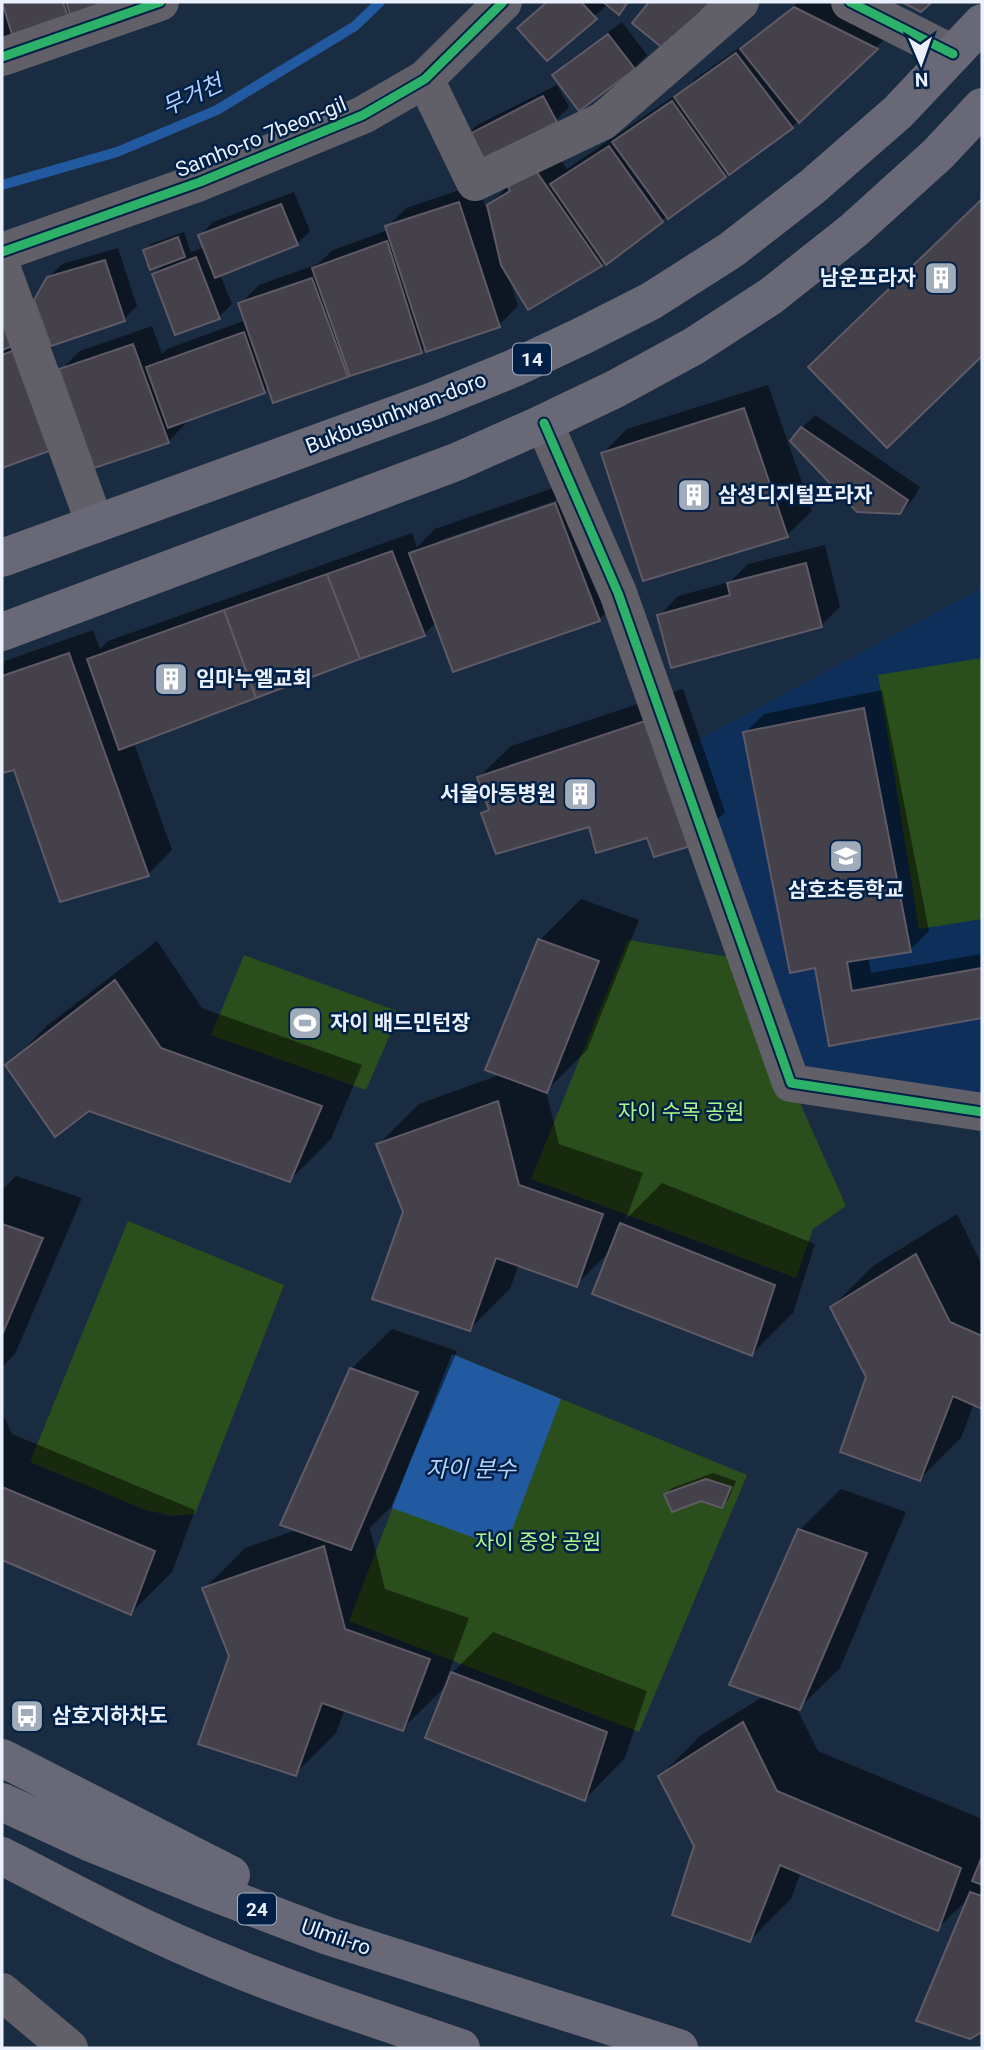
<svg xmlns="http://www.w3.org/2000/svg" width="984" height="2050" viewBox="0 0 984 2050" font-family="Roboto,'Noto Sans KR',sans-serif">
  <style>
    .built { fill: #0d2f59 }
    .green { fill: #2b4f1c }
    .water { fill: #225aa1 }
    .shadow { fill: #0007; fill-rule: evenodd }
    .lines { fill: none; stroke-linecap: round; stroke-linejoin: round }
    .stream { stroke: #225aa1; stroke-width: 10 }
    .building { fill: #44414b; stroke: #5f5a65; stroke-width: 2 }
    .minor { stroke: #615f68; stroke-width: 38 }
    .major { stroke: #696876; stroke-width: 38 }
    .cycleway-casing { stroke: #022046; stroke-width: 13 }
    .cycleway { stroke: #2db169; stroke-width: 9 }
    .labels { text-anchor: middle; stroke-width: 5; stroke-linejoin: round; paint-order: stroke }
    .shield { fill: #022046; stroke: #a4b2c5; stroke-width: 2 }
    .shield-label { font-size: 19px; font-weight: bold; fill: #eaf1fc }
    .street-label { font-size: 21px; fill: #eaf1fc; stroke: #022046 }
    .poi-label { font-size: 21px; font-weight: bold; fill: #eaf1fc; stroke: #022046; text-anchor: start }
    .park-label { font-size: 21px; fill: #abf886; stroke: #022046 }
    .water-label { font-size: 23px; font-style: italic; fill: #b4d3fc; stroke: #022046 }
  </style>
  <rect width="100%" height="100%" fill="#1a2c42"/>
  <path class="built" d="M982 588V1112L791 1083 674 753Z"/>
  <path class="green" d="M982 658V919L919 929 878 675Z
    M628 940 747 960 791 1083 846 1206 813 1229 796 1278 531 1179Z
    M244 955 400 1012 366 1090 211 1035Z
    M128 1221 284 1285 195 1514 171 1516 143 1509 30 1462Z
    M452 1354 747 1475 639 1732 349 1621Z"/>
  <path class="water" d="M452 1354 561 1399 505 1549 392 1508Z"/>
  <path class="shadow" d="M2 2H126L2 46Z
    M548 2H629L618 12 608 4 547 59 533 15Z
    M798 2H840L895 29 799 121 730 173 729 172 667 216 606 262 605 260 601 265 509 277 518 306 499 325 426 347 421 351 350 372 347 376 269 386 264 391 186 419 187 422 168 442 61 370 80 351 152 326 162 354 167 349 246 320 240 304 259 285 318 264 333 250 388 230 387 227 406 208 478 184 486 208 508 186 556 153 567 169 687 87 696 78 756 36Z
    M622 22 647 55 634 68 554 75 567 62Z
    M557 85 569 107 556 120 485 158 464 139 477 125Z
    M294 192 310 231 297 244 220 274 232 304 219 317 154 274 166 262 145 250 151 244 184 232 191 252 205 247 200 235 213 222Z
    M982 200V353L887 446 842 335Z
    M118 248 137 306 124 319 48 278 62 264Z
    M2 253 51 448 2 466Z
    M768 385 812 511 787 535 603 453 627 429Z
    M815 415 920 487 913 499 900 513 802 428Z
    M579 479 623 595 599 620 436 622 424 635 134 743 172 850 148 874 16 767 4 771 2 763V662L93 630 100 649 108 641 412 533 417 547 435 529ZM563 498 564 501 438 545V541Z
    M825 545 840 607 821 626 659 616 678 596 730 582 748 564Z
    M683 689 725 812 693 844 590 825 483 814 490 807 479 777 511 746Z
    M882 690 929 931 910 950 868 957 871 973 982 954V1016L830 1044 816 966 745 733 764 714Z
    M581 899 639 920 587 1050 546 1091 559 1144 643 1173 626 1219 662 1183 815 1244 793 1313 752 1354 611 1250 576 1285 519 1264 510 1289 470 1329 405 1212 379 1144 419 1104 502 1074 540 940Z
    M157 941 202 1008 362 1065 331 1139 290 1180 7 1066 48 1025Z
    M16 1176 82 1198 15 1354 2 1367V1190Z
    M957 1214 982 1265V1407L974 1403 961 1438 920 1479 832 1307 873 1266Z
    M392 1329 457 1351 391 1507 370 1528 385 1589 469 1618 447 1678 493 1632 647 1691 625 1758 585 1799 448 1684 402 1729 345 1709 336 1733 295 1774 231 1656 204 1589 245 1548 299 1529 351 1369Z
    M2 1412 12 1434 195 1510 172 1572 131 1613 2 1558Z
    M713 1473 736 1481 728 1500 722 1506 701 1499 666 1494 672 1488Z
    M841 1489 906 1512 840 1668 799 1708 796 1707 818 1751 982 1819V2030L970 2037 971 1896 937 1929 801 1872 791 1899 750 1940 696 1845 660 1776 701 1735 764 1696 800 1530Z"/>
  <g class="lines">
    <path class="stream" d="M2 185 117 152 217 110 355 26 380 2"/>
  </g>
  <path class="building" d="M2 2H63L71 26 15 44Z
    M66 2H123L74 26Z
    M547 2H581L597 19 547 61 517 28Z
    M603 2H628L619 15Z
    M649 2H710L665 50 632 23Z
    M902 2H932L921 12Z
    M794 7 878 49 799 123 740 49Z
    M608 34 635 69 579 111 552 75Z
    M736 53 793 128 729 175 674 97Z
    M543 96 557 122 485 159 462 138Z
    M672 101 726 177 668 219 612 142Z
    M609 146 663 222 606 265 550 184Z
    M536 171 602 266 528 310 501 265 487 205 510 191 508 187Z
    M982 199V356L887 448 808 367Z
    M459 202 500 327 426 352 385 226Z
    M281 204 298 245 215 278 198 235Z
    M178 237 185 257 150 270 143 250Z
    M387 241 422 353 350 376 312 268Z
    M196 257 220 319 175 335 152 274Z
    M105 260 125 321 51 346 34 300 47 277Z
    M312 278 348 377 273 403 238 303Z
    M2 313 13 346 2 350Z
    M244 332 265 393 168 428 146 367Z
    M133 344 169 443 94 468 59 369Z
    M15 350 52 450 2 468V355Z
    M744 408 788 537 643 581 601 453Z
    M801 427 908 500 900 514 857 512 790 441Z
    M555 503 600 621 453 672 409 553Z
    M392 551 425 636 360 659 327 574Z
    M806 563 822 627 671 668 657 615 730 595 727 583Z
    M327 574 360 659 256 698 224 610Z
    M224 610 256 698 119 750 87 659Z
    M69 653 149 876 60 902 14 770 3 773 2 768V676Z
    M864 708 911 952 847 962 852 991 982 968V1018L829 1046 815 968 790 973 743 732Z
    M651 719 694 845 654 857 647 838 596 853 589 827 496 854 481 813 489 810 477 777Z
    M538 939 599 961 547 1093 485 1070Z
    M115 980 161 1048 322 1106 290 1182 89 1111 55 1137 5 1065Z
    M498 1101 519 1185 603 1214 577 1287 496 1258 470 1331 372 1299 403 1212 376 1144Z
    M620 1223 775 1285 752 1356 592 1294Z
    M2 1224 43 1238 2 1335Z
    M916 1254 950 1322 982 1336V1409L953 1396 920 1481 840 1452 866 1377 830 1307Z
    M350 1368 418 1392 351 1550 280 1525Z
    M706 1479 731 1487 722 1508 701 1501 672 1512 664 1494Z
    M2 1487 155 1551 131 1615 2 1560Z
    M798 1529 867 1553 800 1710 729 1685Z
    M324 1546 345 1629 430 1659 403 1731 322 1703 296 1776 198 1744 229 1656 202 1588Z
    M451 1672 607 1732 585 1801 425 1738Z
    M743 1722 777 1791 961 1868 938 1931 780 1865 750 1942 672 1915 694 1846 658 1776Z
    M982 1857V1885L972 1881Z
    M970 1892 982 1896V2032L970 2039 916 2021Z"/>
  <g class="lines">
    <path class="minor" d="M850 2 953 54
      M2 57 160 2
      M425 79 475 182 603 121 740 2
      M2 252 200 182 363 115 425 79 503 2
      M2 269 95 524
      M544 423 618 593 791 1083 982 1112
      M2 1992 69 2048"/>
    <path class="major" d="M2 558 433 401 514 368 582 336 651 301 731 250 812 187 898 112 982 23
      M2 632 456 462 544 423 615 389 694 346 771 296 854 230 938 154 982 107
      M2 1758 231 1875
      M2 1802 91 1843 207 1890 328 1936 679 2048
      M2 1856C75 1894 149 1933 226 1964 303 1996 383 2021 461 2048"/>
    <g class="cycleway-casing">
      <path id="cycleway" d="M850 2 953 54
        M2 57 160 2
        M2 252 200 182 363 115 425 79 503 2
        M544 423 618 593 791 1083 982 1112"/>
    </g>
    <use href="#cycleway" class="cycleway"/>
  </g>
  <defs>
    <g id="building-square" transform="scale(1.75)"><rect x="-9" y="-9" width="18" height="18" rx="4" fill="#a1acbb" stroke="#022046"/><path d="M-4-6H4V6H1V3H-1V6H-4ZM-2.5-4.3h1.7v1.8h-1.7ZM.8-4.3h1.7v1.8H.8ZM-2.5-1h1.7V.8h-1.7ZM.8-1h1.7V.8H.8Z" fill="#fff"/></g>
    <g id="school-square" transform="scale(1.75)"><rect x="-9" y="-9" width="18" height="18" rx="4" fill="#a1acbb" stroke="#022046"/><path d="M0-5L7-2L0 1L-7-2ZM-4 1L0 2.5L4 1V4Q0 6-4 4Z" fill="#fff"/></g>
    <g id="stadium-square" transform="scale(1.75)"><rect x="-9" y="-9" width="18" height="18" rx="4" fill="#a1acbb" stroke="#022046"/><path d="M0-5a6.5 5 0 1 0 0 10a6.5 5 0 1 0 0-10ZM-3.5-1.8h7v3.6h-7Z" fill="#fff"/></g>
    <g id="bus-square" transform="scale(1.75)"><rect x="-9" y="-9" width="18" height="18" rx="4" fill="#a1acbb" stroke="#022046"/><path d="M-5-6H5V4H4V6H2V4H-2V6H-4V4H-5ZM-3.5-4V0h7V-4ZM-3.5 1.2v1.5H-2V1.2ZM2 1.2v1.5H3.5V1.2Z" fill="#fff"/></g>
  </defs>
  <g fill-rule="evenodd">
    <use href="#building-square" x="941" y="278"/>
    <use href="#building-square" x="694" y="495"/>
    <use href="#building-square" x="171" y="679"/>
    <use href="#building-square" x="580" y="794"/>
    <use href="#school-square" x="846" y="856"/>
    <use href="#stadium-square" x="305" y="1023"/>
    <use href="#bus-square" x="27" y="1716"/>
  </g>
  <g class="labels">
    <g class="shield">
      <rect x="513" y="343.5" width="38" height="31" rx="5"/>
      <rect x="238" y="1893.5" width="38" height="31" rx="5"/>
    </g>
    <g class="shield-label">
      <text x="532" y="366">14</text>
      <text x="257" y="1916">24</text>
    </g>
    <g class="street-label">
      <text transform="translate(261 137) rotate(-22)" y="7">Samho-ro 7beon-gil</text>
      <text transform="translate(396 413) rotate(-21)" y="7">Bukbusunhwan-doro</text>
      <text transform="translate(336 1937) rotate(19)" y="7">Ulmil-ro</text>
    </g>
    <g class="poi-label">
      <text x="916" y="285" text-anchor="end">남운프라자</text>
      <text x="718" y="502">삼성디지털프라자</text>
      <text x="196" y="686">임마누엘교회</text>
      <text x="556" y="801" text-anchor="end">서울아동병원</text>
      <text x="846" y="897" text-anchor="middle">삼호초등학교</text>
      <text x="330" y="1030">자이 배드민턴장</text>
      <text x="52" y="1723">삼호지하차도</text>
    </g>
    <g class="park-label">
      <text x="681" y="1119">자이 수목 공원</text>
      <text x="538" y="1549">자이 중앙 공원</text>
    </g>
    <g class="water-label">
      <text transform="translate(192 95) rotate(-25)" y="8">무거천</text>
      <text x="471" y="1477">자이 분수</text>
    </g>
  </g>
  <rect width="984" height="2050" fill="none" stroke="#eaf1fc" stroke-width="7"/>
  <g transform="translate(921 63) rotate(178)" stroke="#022046" stroke-width="5" paint-order="stroke">
  <path d="M0-5L12 26L0 18L-12 26Z" fill="#eaf1fc"/>
  <text y="-10" font-size="19" font-weight="bold" text-anchor="middle" fill="#eaf1fc">N</text>
  </g>
</svg>
